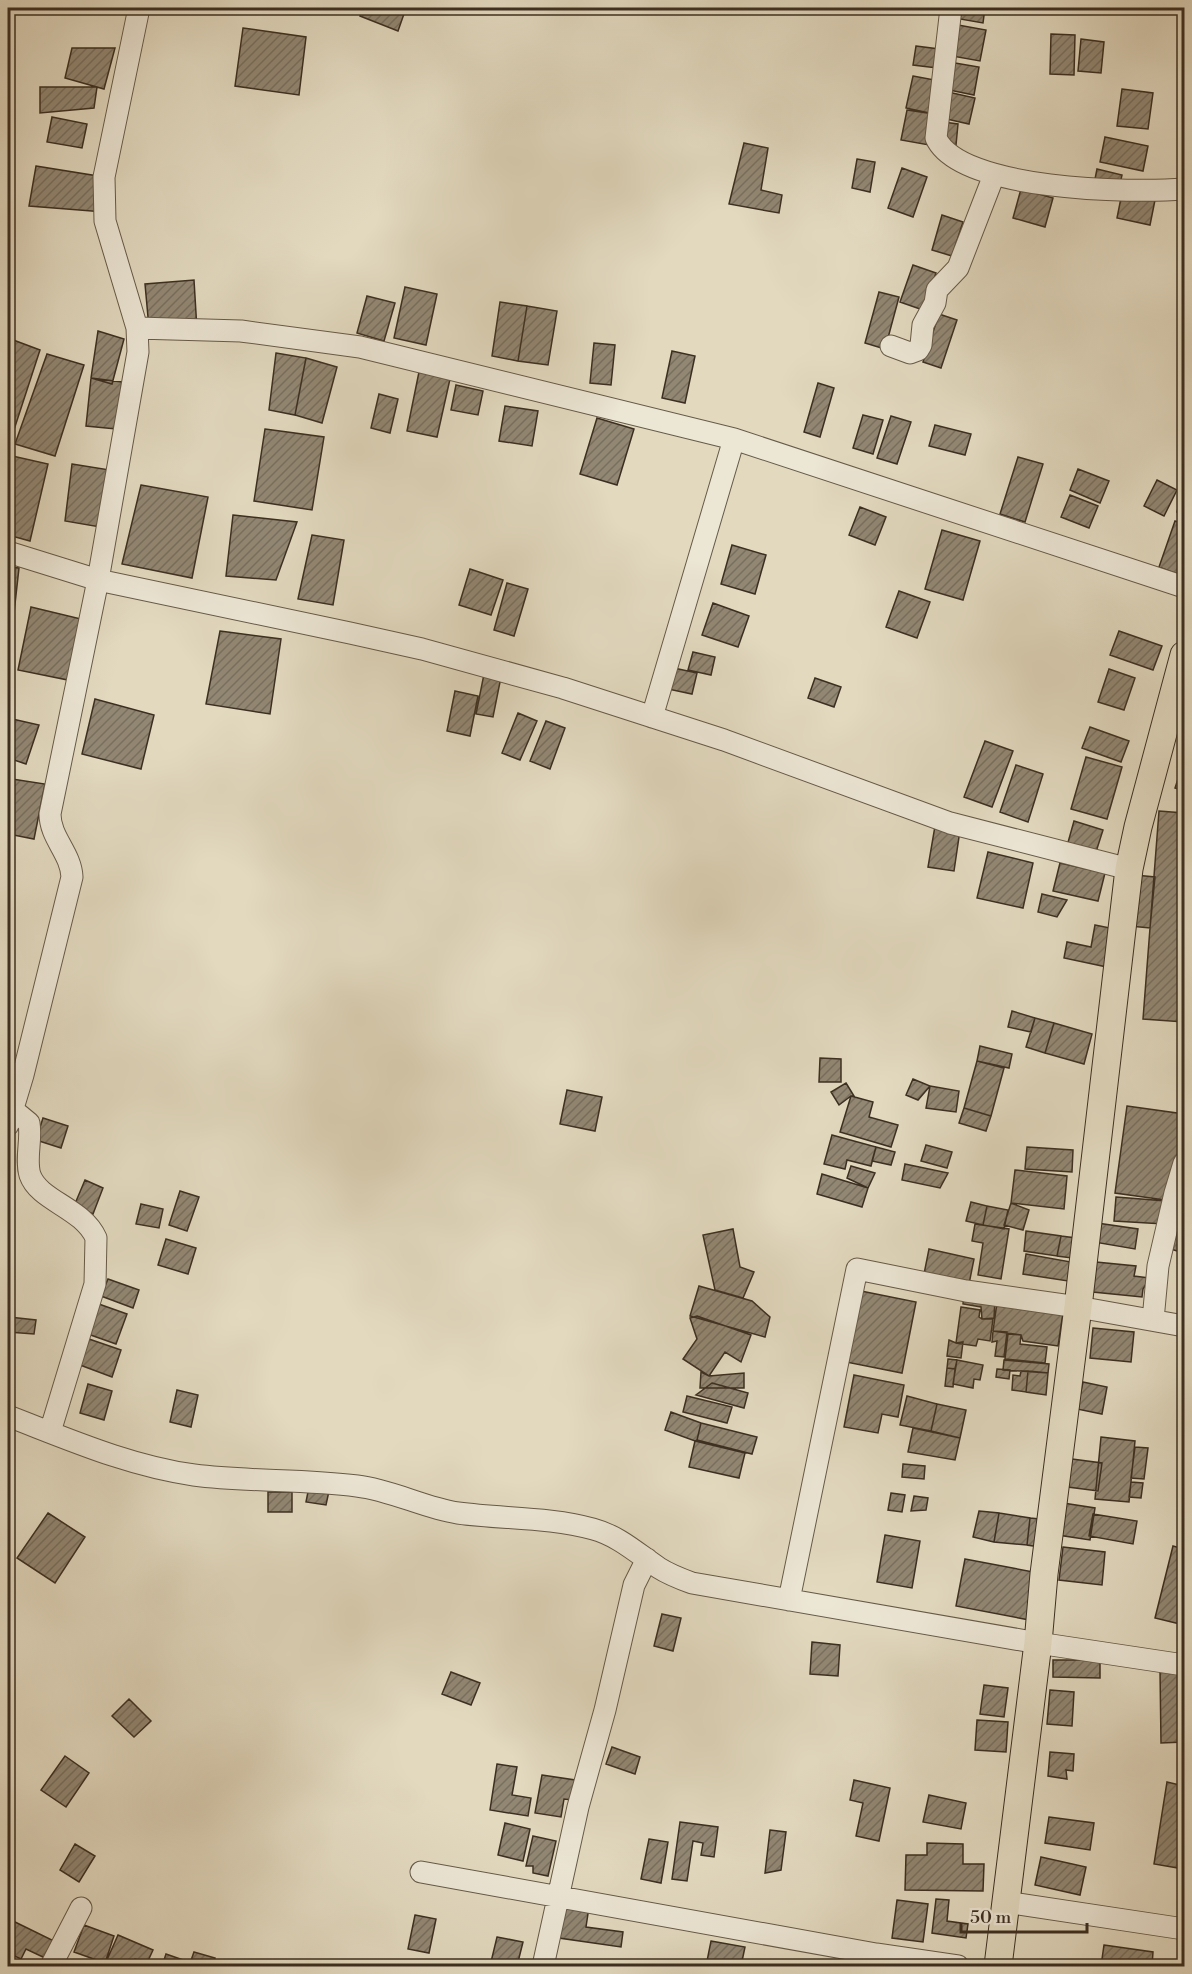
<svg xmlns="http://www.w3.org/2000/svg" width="1192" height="1974" viewBox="0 0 1192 1974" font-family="'Libre Bodoni',serif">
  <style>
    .building { fill: url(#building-hatch); stroke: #3c2f21; stroke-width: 1.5 }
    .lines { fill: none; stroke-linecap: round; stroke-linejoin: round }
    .minor-casing { stroke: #665a48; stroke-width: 23 }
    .major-casing { stroke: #3c2f21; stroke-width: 29 }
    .minor { stroke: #ece6d5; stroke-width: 21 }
    .major { stroke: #e2d9bf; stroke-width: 27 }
  </style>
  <defs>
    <pattern id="building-hatch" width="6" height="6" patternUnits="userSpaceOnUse" patternTransform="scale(1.5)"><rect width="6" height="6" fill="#928773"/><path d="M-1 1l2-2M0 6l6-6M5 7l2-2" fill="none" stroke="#786f5e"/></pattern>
  </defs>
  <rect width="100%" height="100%" fill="#e2d9bf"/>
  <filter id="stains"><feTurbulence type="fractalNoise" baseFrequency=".00333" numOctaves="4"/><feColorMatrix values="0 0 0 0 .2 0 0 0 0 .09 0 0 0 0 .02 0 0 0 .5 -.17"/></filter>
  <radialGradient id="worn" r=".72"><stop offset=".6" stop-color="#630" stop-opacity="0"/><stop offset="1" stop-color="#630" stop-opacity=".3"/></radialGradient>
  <path class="building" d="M363 8H398L405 11 398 31 360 16Z
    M962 8H985L983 23 960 19Z
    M958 25 986 30 980 61 952 56Z
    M243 28 306 37 299 95 235 86Z
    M1051 34 1075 35 1074 75 1050 74Z
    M1081 39 1104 42 1101 73 1078 71Z
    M916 46 939 49 937 68 913 65Z
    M72 48H115L104 89 65 78Z
    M955 63 979 67 974 95 949 90Z
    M913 76 940 81 934 114 906 108Z
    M40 87H97L94 108 40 113Z
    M1122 89 1153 93 1148 129 1117 126Z
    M948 92 975 98 969 124 942 118Z
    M907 110 934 114 929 145 901 140Z
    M52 117 87 124 82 148 47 142Z
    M943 122 958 124 956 145 940 143Z
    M1105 137 1148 146 1143 171 1100 162Z
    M744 143 768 148 761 190 782 195 779 213 729 204Z
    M1180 148H1184V169H1179Z
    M857 159 875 162 870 192 852 188Z
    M36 166 104 177V212L29 206Z
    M902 168 927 177 913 217 888 208Z
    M1097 169 1122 175 1119 188 1093 189Z
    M1021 189 1053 198 1045 227 1013 218Z
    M1122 193 1155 200 1150 225 1117 218Z
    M942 215 963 222 952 256 932 250Z
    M913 265 936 273 923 310 900 302Z
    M194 280 197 330 149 328 145 284Z
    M405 287 437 294 426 345 394 338Z
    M879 292 899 297 885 349 865 343Z
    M367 296 395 303 384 341 357 333Z
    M500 302 527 306 518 361 492 356Z
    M527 306 557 311 548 365 518 361Z
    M939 314 957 320 941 368 923 362Z
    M98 331 124 339 112 384 91 378Z
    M8 338 40 350 10 442H8Z
    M594 343 615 345 611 385 590 383Z
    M672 351 695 356 685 403 662 398Z
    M276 353 306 358 295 415 269 410Z
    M47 354 84 365 55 456 15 444Z
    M306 358 337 367 322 423 295 415Z
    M419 372 450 379 437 437 407 431Z
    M91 378 122 382 116 429 86 426Z
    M818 383 834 388 820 437 804 432Z
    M456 385 483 391 478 415 451 410Z
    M379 394 398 399 390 433 371 428Z
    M505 406 538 411 532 446 499 441Z
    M863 415 883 420 873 454 853 448Z
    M891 416 911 422 897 464 877 458Z
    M597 418 634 429 617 485 580 474Z
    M935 425 971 434 965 455 929 446Z
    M265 429 324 437 312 510 254 501Z
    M8 455 48 464 30 541 8 535Z
    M1018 457 1043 464 1025 522 1000 514Z
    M72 464 110 470 100 527 65 521Z
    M1078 469 1109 481 1100 503 1070 490Z
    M1157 480 1177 490 1164 516 1144 506Z
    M141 485 208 497 192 578 122 564Z
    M1184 485V514L1177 512Z
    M1070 495 1098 506 1089 528 1061 517Z
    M860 507 886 517 875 545 849 535Z
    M233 515 297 522 276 580 226 576Z
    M1175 521 1184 524V577L1159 567Z
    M942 530 980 541 963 600 925 589Z
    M312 535 344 540 333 605 298 599Z
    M732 545 766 555 755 594 721 584Z
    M8 567 19 568 14 613H8Z
    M470 569 503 580 491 615 459 605Z
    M507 583 528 589 514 636 494 630Z
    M899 591 930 602 917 638 886 627Z
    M713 603 749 616 738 647 702 635Z
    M31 607 81 619 68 680 18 670Z
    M220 631 281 639 270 714 206 704Z
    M1119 631 1162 646 1153 670 1110 655Z
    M693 652 715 657 711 675 688 670Z
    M674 668 697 673 692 694 668 689Z
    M1109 669 1135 678 1124 710 1098 702Z
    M484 674 501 677 493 717 476 714Z
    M815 678 841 687 834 707 808 698Z
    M455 691 478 696 470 736 447 731Z
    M95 699 154 715 141 769 82 754Z
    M518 713 537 721 520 760 502 753Z
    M8 718 39 725 26 764 8 758Z
    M546 721 565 728 550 769 530 761Z
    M1090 727 1129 741 1121 762 1082 748Z
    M985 741 1013 751 992 807 964 797Z
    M1086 757 1122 767 1107 819 1071 809Z
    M1184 761V791L1175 788Z
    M1016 765 1043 774 1028 822 1000 812Z
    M12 779 45 784 34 839 8 834V803Z
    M1159 811 1184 813V1022L1143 1019Z
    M1074 821 1103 830 1095 855 1067 846Z
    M935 826 960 830 954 871 928 867Z
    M988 852 1033 863 1023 908 977 898Z
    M1060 863 1105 873 1098 901 1053 891Z
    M1135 875 1155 877 1150 928 1130 926Z
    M1042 894 1067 900 1057 917 1038 912Z
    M1095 925 1115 929 1107 967 1064 958 1067 942 1091 947Z
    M1012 1011 1035 1018 1031 1032 1008 1027Z
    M1035 1018 1054 1023 1045 1053 1026 1047Z
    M1054 1023 1092 1034 1084 1064 1045 1053Z
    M980 1046 1012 1054 1009 1068 977 1061Z
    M820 1058 841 1059V1082H819Z
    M977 1061 1004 1068 991 1116 964 1108Z
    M913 1079 930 1086 918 1100 906 1095Z
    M846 1083 854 1096H851L839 1105 831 1092Z
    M930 1086 959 1091 956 1112 926 1108Z
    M567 1090 602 1097 595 1131 560 1124Z
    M851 1096 873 1102 869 1117 898 1125 891 1147 840 1132Z
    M1127 1106 1184 1114 1172 1201 1115 1193Z
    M964 1108 991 1116 986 1131 959 1123Z
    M43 1118 68 1126 61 1148 36 1140Z
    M832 1135 876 1147 871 1166 847 1160 845 1169 824 1164Z
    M926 1145 952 1152 947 1168 921 1161Z
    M876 1147 895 1152 891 1165 872 1161Z
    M1027 1147 1073 1150 1072 1172 1025 1169Z
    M905 1164 948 1173 940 1188 902 1180Z
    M851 1166 875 1173 868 1188 847 1178Z
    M1015 1170 1067 1176 1064 1209 1011 1203Z
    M822 1174 868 1188 862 1207 817 1194Z
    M85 1180 103 1188 93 1214 74 1206Z
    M180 1191 199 1197 187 1231 169 1225Z
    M1184 1195V1253L1167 1248Z
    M1116 1197 1166 1201 1164 1224 1114 1221Z
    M971 1202 987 1206 983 1225 966 1221Z
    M1011 1203 1029 1210 1023 1230 1004 1225Z
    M141 1204 163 1209 159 1228 136 1224Z
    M987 1206 1008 1210 1004 1229 983 1225Z
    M1097 1223 1138 1229 1135 1249 1094 1242Z
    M975 1224 1009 1229 1001 1279 978 1275 983 1243 972 1241Z
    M733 1229 740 1267 754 1272 743 1298 715 1290 703 1235Z
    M1026 1231 1061 1236 1057 1256 1024 1251Z
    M1061 1236 1076 1238 1072 1258 1057 1256Z
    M166 1239 196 1248 188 1274 158 1265Z
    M929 1249 974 1259 969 1284 924 1274Z
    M1026 1254 1071 1262 1068 1281 1023 1274Z
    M1096 1262 1136 1266 1134 1276 1150 1278 1143 1289 1142 1297 1093 1292Z
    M108 1279 139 1290 133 1308 101 1296Z
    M699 1286 752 1301 770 1317 765 1337 690 1316Z
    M861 1291 916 1302 902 1373 846 1362Z
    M964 1294 995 1299 994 1318 982 1319 981 1307 963 1304Z
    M998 1296 1064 1306 1058 1346 1023 1341 1021 1335 993 1331Z
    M96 1303 127 1314 116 1344 85 1333Z
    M961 1307 980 1310 979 1317 982 1319H993L990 1341 978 1339 976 1346 956 1343Z
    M697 1316 751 1335 741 1362 725 1352 709 1376 683 1359 697 1339 690 1318Z
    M9 1317 36 1320 34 1334 8 1332Z
    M1093 1328 1134 1332 1131 1362 1090 1358Z
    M993 1331 1007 1332 1004 1357 995 1356 997 1341 992 1342Z
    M1008 1334 1021 1335 1020 1344 1047 1347 1045 1363 1005 1359Z
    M89 1339 121 1350 112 1377 80 1365Z
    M949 1340 956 1343 963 1342 961 1358 947 1356Z
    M948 1359 957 1360 955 1369 947 1368Z
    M957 1360 983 1365 980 1380 974 1379 973 1388 953 1384Z
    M1004 1360 1049 1364 1048 1373 1003 1370Z
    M947 1368 955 1369 953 1387 945 1386Z
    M997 1369 1010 1370 1009 1379 996 1377Z
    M1021 1371H1028L1026 1392 1012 1390 1013 1375 1020 1376Z
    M1028 1371 1048 1373 1046 1395 1026 1392Z
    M701 1372 709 1376 744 1373V1388H700Z
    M854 1375 904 1385 898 1417 882 1414 878 1433 844 1427Z
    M1083 1382 1107 1387 1102 1414 1077 1409Z
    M712 1383 748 1393 744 1408 696 1395Z
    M88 1384 112 1391 104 1420 80 1413Z
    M177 1390 198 1395 191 1427 170 1422Z
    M687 1396 732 1407 727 1423 683 1412Z
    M907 1396 937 1404 931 1431 900 1425Z
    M937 1404 966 1410 960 1438 931 1431Z
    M671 1412 701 1423 697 1440 695 1441 665 1430Z
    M701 1423 757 1437 752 1454 697 1440Z
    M913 1428 960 1438 955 1460 908 1452Z
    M1101 1437 1135 1441 1129 1502 1095 1499Z
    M695 1441 745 1453 739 1478 689 1467Z
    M1135 1447 1148 1448 1144 1479 1131 1478Z
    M1072 1459 1102 1463 1098 1491 1068 1487Z
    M903 1464 925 1466 924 1479 902 1477Z
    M1131 1482 1143 1483 1141 1498 1129 1497Z
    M309 1487 329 1491 326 1505 306 1502Z
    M268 1492H292V1512H268Z
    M891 1493 905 1495 902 1512 888 1510Z
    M914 1496 928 1498 926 1510 911 1511Z
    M1063 1503 1095 1508 1090 1540 1058 1535Z
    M979 1511 999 1513 994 1542 973 1537Z
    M48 1513 85 1537 55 1583 17 1558Z
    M999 1513 1030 1518 1027 1545 994 1542Z
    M1093 1514 1137 1521 1133 1544 1089 1536Z
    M1030 1518 1049 1520 1046 1548 1027 1545Z
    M885 1535 920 1541 912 1588 877 1582Z
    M1173 1546 1184 1549V1625L1155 1618Z
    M1063 1547 1105 1552 1102 1585 1059 1580Z
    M965 1559 1044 1574 1035 1621 956 1606Z
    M662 1614 681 1618 673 1651 654 1646Z
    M812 1642 840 1645 838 1676 810 1674Z
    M1053 1660H1100V1678L1053 1677Z
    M1160 1670H1184V1742L1161 1743Z
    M451 1672 480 1683 471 1705 442 1694Z
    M984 1685 1008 1688 1004 1717 980 1714Z
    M1050 1690 1074 1692 1072 1726 1047 1724Z
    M129 1699 151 1721 134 1737 112 1716Z
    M977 1720 1008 1722 1006 1752 975 1750Z
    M612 1747 640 1757 635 1774 606 1764Z
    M1050 1752 1074 1754 1073 1771 1066 1770 1067 1779 1048 1776Z
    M65 1756 89 1773 66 1807 41 1790Z
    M497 1764 517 1767 512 1795 531 1798 528 1816 490 1810Z
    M542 1775 575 1780 572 1800 564 1799 561 1817 535 1813Z
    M854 1780 890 1788 879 1841 856 1836 863 1803 850 1800Z
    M1167 1782 1184 1786V1869L1154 1864Z
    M929 1795 966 1803 961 1829 923 1822Z
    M1049 1817 1094 1823 1090 1850 1045 1843Z
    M680 1822 718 1827 714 1857 701 1855 703 1843 693 1841 687 1881 672 1879Z
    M505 1823 530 1829 523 1861 498 1855Z
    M770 1830 786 1832 781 1870 765 1873Z
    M533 1836 556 1841 548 1876 533 1873V1866H526Z
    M649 1839 668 1842 661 1883 641 1879Z
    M927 1843 963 1844V1864H984L983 1891 905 1890 906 1855H927Z
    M75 1844 95 1856 79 1882 60 1870Z
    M1041 1857 1086 1867 1080 1895 1035 1885Z
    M936 1899 949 1900 947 1921 968 1924 966 1938 932 1933Z
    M897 1900 928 1904 923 1942 892 1938Z
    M563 1904 589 1907 586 1927 623 1932 621 1947 559 1938Z
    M415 1915 436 1919 429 1953 408 1949Z
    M13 1921 54 1941 45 1958 26 1949 21 1959 8 1953V1932Z
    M84 1925 114 1936 105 1963 74 1952Z
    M1182 1932 1184 1933V1966H1177Z
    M118 1935 153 1950 147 1963 135 1959 132 1966H117L106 1962Z
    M497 1937 523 1942 517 1966H490Z
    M711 1941 745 1947 741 1966H706Z
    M1104 1945 1153 1952 1152 1966H1101Z
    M194 1952 215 1958 213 1966H189Z
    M166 1954 186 1961 184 1966H162Z"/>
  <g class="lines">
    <g class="minor-casing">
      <path id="minor" d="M951 8 936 138C960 191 1133 193 1184 189
        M137 328 241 331 360 347 734 439 1184 587
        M891 346 910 353 918 350 921 345 923 325 935 303 937 290 958 268 994 175
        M8 552 98 580 350 633 422 649 563 688 724 740 950 823 1129 869
        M652 717 734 439
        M12 1109 29 1123C32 1140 25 1159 30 1175 39 1201 83 1208 96 1238L95 1284 50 1432
        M8 1125 23 1075 72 877C71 853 50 838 50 814L98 580 138 352 137 328 105 221 104 177 139 8
        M1153 1320 1158 1266 1175 1193 1184 1163
        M8 1416C68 1439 129 1466 194 1475 248 1482 303 1479 357 1486 392 1490 424 1508 458 1513 503 1519 550 1517 593 1529 619 1536 638 1554 659 1568 670 1575 681 1579 692 1583L1038 1643 1184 1665
        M789 1600 857 1269 966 1291 1078 1307 1184 1326
        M421 1872 876 1954 958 1966
        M1006 1902 1184 1929
        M51 1966 81 1908
        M543 1966 578 1807 605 1710 634 1585 647 1559"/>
    </g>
    <g class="major-casing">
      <path id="major" d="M998 1966 1038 1643 1044 1574 1078 1307 1129 869 1138 827 1184 655"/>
    </g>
    <use href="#minor" class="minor"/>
    <use href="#major" class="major"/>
  </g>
  <rect width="1192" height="1974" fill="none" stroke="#e2d9bf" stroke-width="30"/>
  <rect x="9" y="9" width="1174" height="1956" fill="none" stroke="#3c2f21" stroke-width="3"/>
  <rect x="15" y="15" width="1162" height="1944" fill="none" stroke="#3c2f21" stroke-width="1.5"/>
  <path d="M961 1923v9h126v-9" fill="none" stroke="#3c2f21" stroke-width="3"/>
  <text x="970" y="1923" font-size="18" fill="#3c2f21" stroke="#ece6d5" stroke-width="4.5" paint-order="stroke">50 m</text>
  <rect width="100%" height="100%" filter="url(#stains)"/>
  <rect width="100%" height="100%" fill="url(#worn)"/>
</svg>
